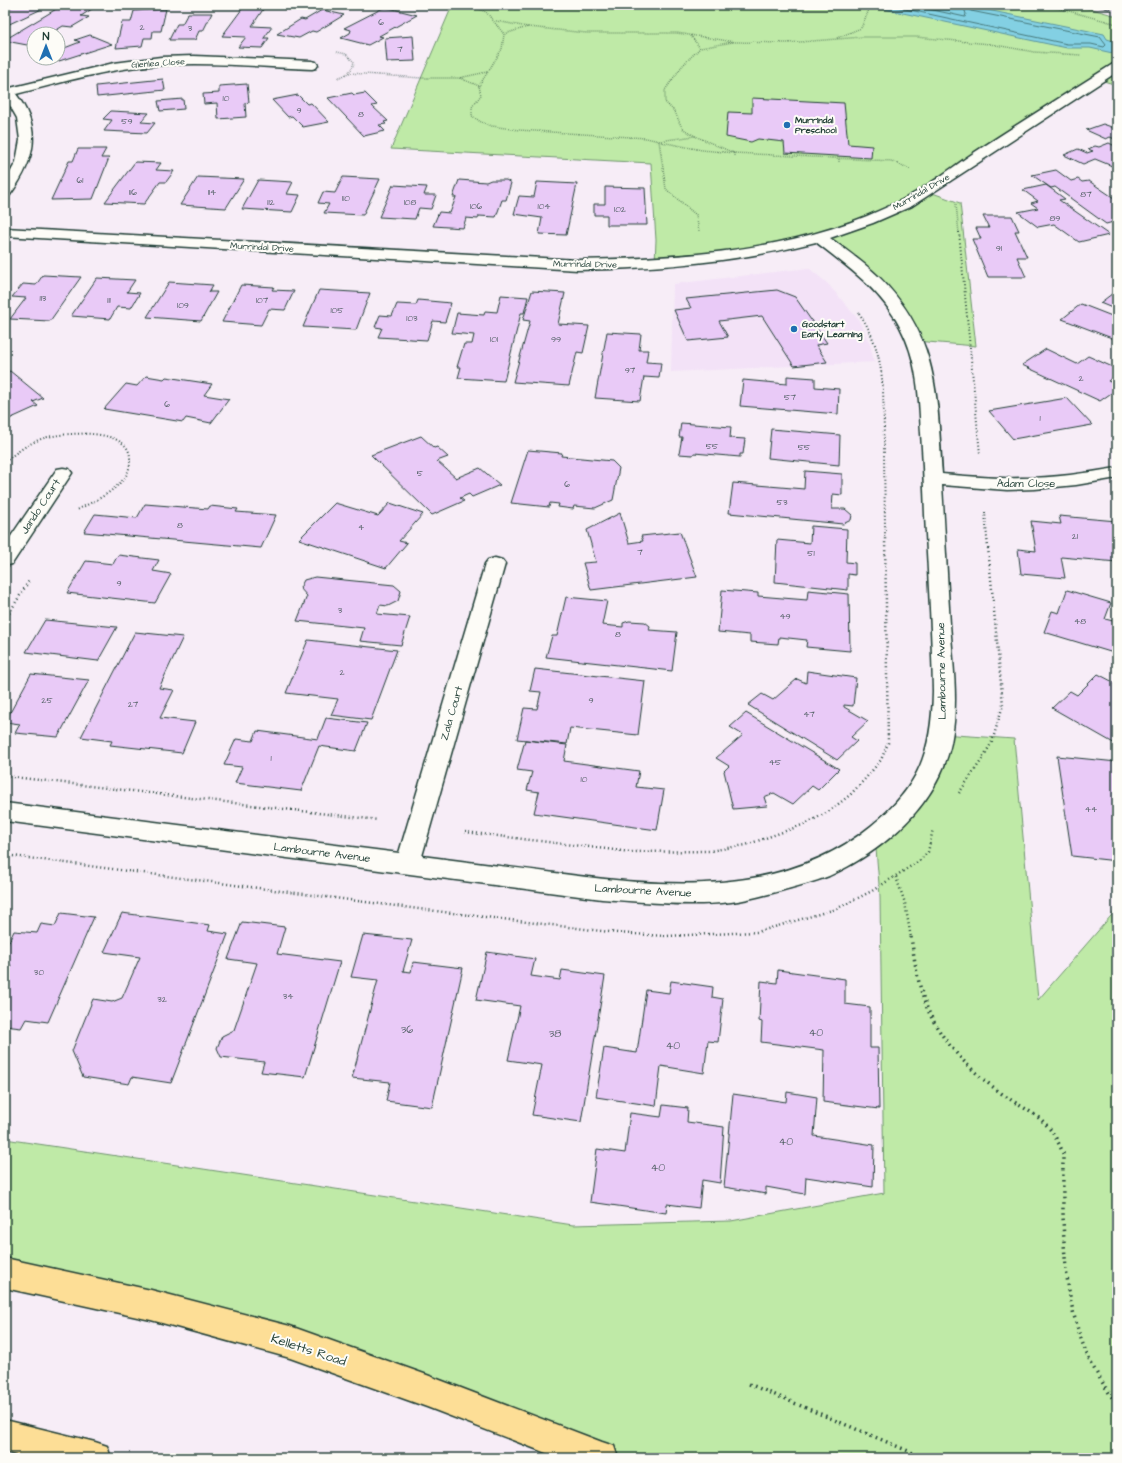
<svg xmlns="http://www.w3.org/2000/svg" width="1122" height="1463" viewBox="0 0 1122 1463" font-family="'Architects Daughter',sans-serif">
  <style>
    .built { fill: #f3e2f7 }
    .green { fill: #bfeaa7; stroke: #6f946e }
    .water { fill: #83d0e3; stroke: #5b959d }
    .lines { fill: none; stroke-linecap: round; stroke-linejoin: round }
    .shore { stroke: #47787a; stroke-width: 1 }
    .building { fill: #e9caf7; stroke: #1f3d34 }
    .street-casing { stroke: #1f3d34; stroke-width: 3 }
    .primary-casing { stroke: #1f3d34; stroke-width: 3 }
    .path-far3 { stroke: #1f3d34; stroke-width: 1.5; stroke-dasharray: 0.5 1.5; stroke-linecap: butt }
    .path-far2 { stroke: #1f3d34; stroke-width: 2; stroke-dasharray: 1 2.5; stroke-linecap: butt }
    .path-far1 { stroke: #1f3d34; stroke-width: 2.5; stroke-dasharray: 1 3; stroke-linecap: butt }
    .path { stroke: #1f3d34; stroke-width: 3.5; stroke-dasharray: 1.5 4; stroke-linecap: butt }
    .street { fill: #fdfcf7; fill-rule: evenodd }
    .primary { fill: #fdde96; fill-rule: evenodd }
    .poi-dot { fill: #1f6fb2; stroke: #fdfcf7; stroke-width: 1.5 }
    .labels { text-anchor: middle; stroke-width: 4; stroke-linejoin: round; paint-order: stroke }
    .number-label { font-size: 9px; fill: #526065 }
    .far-street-label { font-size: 9px; fill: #1f3d34; stroke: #fdfcf7 }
    .far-poi-label { font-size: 9px; font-weight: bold; fill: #1f3d34; stroke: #fdfcf7; text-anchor: start }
    .street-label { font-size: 11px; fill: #1f3d34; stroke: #fdfcf7 }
    .near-number-label { font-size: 11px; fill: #526065 }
    .near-street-label { font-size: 13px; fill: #1f3d34; stroke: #fdfcf7 }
  </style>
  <rect width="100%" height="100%" fill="#f7edf7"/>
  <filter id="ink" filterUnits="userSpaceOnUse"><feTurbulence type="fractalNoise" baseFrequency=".025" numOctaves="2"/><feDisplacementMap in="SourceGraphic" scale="8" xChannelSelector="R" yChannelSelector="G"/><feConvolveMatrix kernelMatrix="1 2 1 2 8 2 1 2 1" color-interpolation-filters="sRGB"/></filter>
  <g filter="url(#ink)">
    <path class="built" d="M809 268 828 284 858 319 870 344 874 362 671 372 673 284Z"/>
    <path class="green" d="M440 5H1077L1117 16V85L1097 79 927 191 960 203 976 346 915 341 897 310 819 237 655 263 656 240 651 163 391 149 452 6Z
      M941 734 1014 739 1038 1000 1117 909V1458H601L290 1342 5 1273V1139L573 1225 731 1221 884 1193 880 896 875 837 893 821Z"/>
    <path class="water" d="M804 5H963L1104 34 1107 39 1117 42V54L1090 48H1067L884 9Z"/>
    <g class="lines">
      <path class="shore" d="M887 5 1067 44H1091L1104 47 1106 45 1100 37 971 11 968 9V5
        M910 5 965 17 966 14 963 5"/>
    </g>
    <path class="building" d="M16 5H40L37 6 44 8 5 26V8L8 9Z
      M63 5 95 7 81 16 89 17 72 27 63 26 50 34H34V40L27 45 6 41V39Z
      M245 5H266L252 26 272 27 264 38H269L262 48 238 47 246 37 222 36Z
      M1092 5H1117V6L1114 5 1109 9Z
      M385 7 417 15 379 36 383 37 368 45 341 38 350 33 351 30 344 28Z
      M166 9 161 31H153L152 38H144L142 46 116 48 122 22H131L134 11Z
      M322 10 344 15 316 32 312 31 299 38 277 34 301 19 305 20Z
      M188 13H212L203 31H199L195 40H169L177 24H182Z
      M90 35 112 44 56 62 46 58H58V47L62 49 80 42 75 40Z
      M413 36 415 61 387 62 385 38Z
      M163 79 165 90 97 97 96 86Z
      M247 84 249 102 245 103 246 117 218 119 217 103 204 104 203 94 219 93V86Z
      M352 93 354 95 365 93 377 105 372 106 388 121 384 122 386 124 379 125 385 131 364 136 328 98Z
      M298 95 307 104 311 103 329 122 303 127 292 116 288 117 272 100Z
      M752 98 844 103 848 144 872 146 871 158 785 153 784 142 758 139 751 142 726 137 728 112 752 113Z
      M183 99 184 109 160 111 158 101Z
      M111 111 149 113 141 122 155 123 147 133 104 131 112 120 103 119Z
      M1103 124 1117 129V140L1110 137 1106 139 1086 130Z
      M1109 143 1117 147V168L1095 159 1083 164 1064 155 1078 149 1087 153 1093 151 1088 149 1095 146 1099 147Z
      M78 149H106L101 158H109L93 199 51 200 69 161H73Z
      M135 162 161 163 156 170 174 171 166 182H160L144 204 105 202Z
      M1056 170 1071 181 1078 179 1082 182 1089 181 1117 200V221L1106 224 1055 187 1051 188 1032 175Z
      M198 177 244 179 226 208 180 205Z
      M343 177 380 179 363 215 324 213 329 204 318 203 323 192 335 193Z
      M258 180 293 182 287 194 300 195 292 212 242 209Z
      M459 180 486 182 491 180H506L511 183 506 200H502L496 217 479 216 478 219 466 218 463 228 433 226 439 212 450 213 456 197H453Z
      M537 182 577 184 566 235 539 234 542 218 514 214 519 196 534 197Z
      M393 185 427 187 424 195H436L431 209 419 208 415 219 379 217Z
      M1046 185 1065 199 1059 200 1109 235 1079 242 1054 224 1038 227 1018 212 1038 208 1031 203 1038 201 1023 190Z
      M605 187 645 188 647 225H607V215H594V204H605Z
      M983 216H1012L1019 231H1015L1027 257H1017L1026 277H988L972 239H981L976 228H989Z
      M43 275 81 277 50 321 10 319 26 298 12 297 23 284 36 285Z
      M97 278 135 280 127 292 140 293 131 308 117 307 110 319 71 316Z
      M169 282 213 285 209 292H217L201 321 147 317Z
      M241 285 274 287 272 290 294 291 285 310 269 309 261 325 222 322Z
      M319 290 370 293 356 330 303 327Z
      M777 290 795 297 827 343 816 345 827 362 794 366 762 316 719 321 728 337 688 341 674 310 691 308 686 299Z
      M1117 290V310L1100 303Z
      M532 291 565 293 558 324 589 326 583 353 577 352 569 386 513 382 530 321 523 320Z
      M501 295 528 297 524 313H521L504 381 458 378 461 367H457L464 344H472L474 335 452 333 457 313 484 315 485 311 497 312Z
      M418 300 451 303 445 322 433 321 427 340 378 337 382 328 375 327 380 315 392 316 397 304 416 305Z
      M1081 304 1117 318V340L1062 319Z
      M607 332 641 334 639 350H648L646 362 661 363 659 378 644 377 640 401 595 398Z
      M1046 349 1077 364 1088 356 1117 369V374L1108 381 1117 385V389L1100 401 1022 365Z
      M10 371 43 398 33 402 38 406 7 420 5 418V373Z
      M146 376 164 379 166 377 212 384 204 395 229 399 211 423 186 418 183 422 104 409 126 384 137 386Z
      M787 376 815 378V387L839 389 838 414 740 406 743 380 787 384Z
      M1067 398 1092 425 1013 439 989 411Z
      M681 423 731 427 730 438 745 439 743 454H740V457L694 453 693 455 679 454 682 437H679Z
      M771 429 840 435 839 465 768 458Z
      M421 436 434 448 437 447 448 457 437 461 456 478 480 468 500 485 472 497 469 494 460 498 464 501 432 515 371 455Z
      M528 450 562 453 561 456 612 461 619 468 613 500 595 508 574 506 573 509 558 507 559 504 550 503 549 507 511 503Z
      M805 471 842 474V495L833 494 832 509H845L852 515 851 520 843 524 729 513 733 483 804 489Z
      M335 503 378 516 390 503 423 514 399 541 407 543 386 568 299 539Z
      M145 504 208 509 210 506 238 509 236 512 276 515 261 548 84 532 95 514 137 518Z
      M620 513 629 543 643 541 641 536 680 532 697 577 591 590 583 563 596 562 587 530Z
      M1059 516 1117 521V562L1061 557 1065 578 1021 574 1018 549 1036 551 1031 521 1061 524Z
      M811 526 847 529 846 562 855 563V575L848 574V590L775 582 777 540 810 543Z
      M118 555 159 560 153 571 171 574 155 603 67 593 86 561 113 564Z
      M315 577 394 585 401 591 398 601 388 606 380 605 377 614 410 617 401 645 360 641 364 628 297 621 307 596 300 588 304 580Z
      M722 590 758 593V596L807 600 808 590 849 594 850 651 806 647 807 640 779 637 778 644 750 642V635L718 632Z
      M1067 590 1111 603 1105 619 1117 622V654L1044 632 1052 611 1059 613Z
      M566 597 607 601 602 625 623 627V623L629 621 645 622 650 626 649 630 677 632 672 671 546 657 552 636H557Z
      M45 620 117 627 98 661 26 652Z
      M135 632 183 637 159 688 174 690 160 718 195 722 182 753 110 745 112 741 81 737Z
      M308 640 397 650 371 720 331 715 338 699 286 693Z
      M535 669 645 681 638 735 570 728 567 744 517 739 524 708 537 709 541 692 530 691Z
      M807 671 856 678 853 706 844 705V707L868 721 851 737 857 741 837 760 748 705 762 694 773 700 797 679 806 683Z
      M31 674 89 680 58 737 15 733 20 724 5 722Z
      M1098 674 1117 684V745L1052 708 1070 691 1077 695Z
      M746 713 839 769 818 790 812 786 793 804 774 793 764 797 767 806 733 809 724 771 729 766 716 758 743 735 730 727Z
      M326 718 367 723 356 751 319 746 301 791 235 783 242 767 224 765 236 739 253 741 257 731 318 739Z
      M525 740 567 745 564 761 639 771 636 787 664 790 657 830 534 813 539 792 527 790 532 772 517 770Z
      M1057 756 1117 762V861L1072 856Z
      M61 913 94 917 48 1022 26 1019 21 1028 5 1026V978L11 965 5 964V950L14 931 37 933 41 924 55 926Z
      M122 913 210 925 208 931 228 934 171 1083 132 1077 129 1084 83 1077 72 1051 93 999 112 1002 122 998 140 957 104 952Z
      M242 922 285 927 277 954 340 962 305 1077 261 1072 264 1062 221 1057 217 1048 222 1036 234 1030 257 963 228 959Z
      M363 935 412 940 403 971 411 972 413 962 463 968 432 1107 386 1101 390 1082 352 1078 378 980 351 977Z
      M487 952 535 959 531 976 560 980 562 970 605 976 581 1122 532 1115 542 1065 508 1060 520 1006 476 1000Z
      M778 970 845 979V1004L870 1007V1048H878L879 1109 823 1102 824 1050 761 1042 762 1022 759 1021 761 981 777 983Z
      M671 981 713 987 712 997 723 999 718 1042 708 1041 704 1073 661 1066 656 1106 596 1097 604 1048 637 1053 646 990 669 993Z
      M787 1092 817 1097 814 1136 874 1145 873 1187 806 1177 805 1194 766 1187V1194L724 1187 733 1094 786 1102Z
      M663 1105 688 1108 687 1122 724 1127 720 1183 702 1180 699 1208 667 1204 666 1213 590 1202 597 1149 625 1153 630 1113 661 1117Z"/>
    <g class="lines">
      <g class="street-casing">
        <path id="street" d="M194 56 312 61 316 62 318 65 316 68 312 69C262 67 212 62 162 65 113 67 64 82 16 94 43 130 35 160 10 195L5 196V182L16 162 20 140 17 118 5 97V86L10 88 114 63 161 57Z
          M1117 63V72L912 206 873 223 830 238C846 250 863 262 878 276 939 336 937 395 942 474 968 476 995 479 1022 478 1054 478 1086 473 1117 468V478L1076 485 1035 489 1007 490 942 485C945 532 947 578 950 624 953 663 959 704 951 743 938 804 884 851 829 876 814 882 797 886 780 891 764 895 748 900 731 902 688 907 645 902 602 899L5 821V803L399 853 485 564 488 560 495 558 502 560 505 564 422 856C466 862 510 867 555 873 661 887 782 899 871 826 919 787 932 752 933 691 932 632 928 574 925 515 924 488 923 461 921 433 919 396 918 361 900 327 881 290 848 267 816 242 738 262 659 268 578 270L5 236V228L578 260C688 258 802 251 902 200 928 187 951 168 975 152 1021 122 1067 93 1113 64Z
          M63 468 69 469 72 473 12 564 5 566V545L57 469Z"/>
      </g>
      <g class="primary-casing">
        <path id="primary" d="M5 1258 151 1290 290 1326 427 1375 602 1442 614 1446 618 1458H559L427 1407 290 1358 151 1320 5 1288Z
          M5 1420 95 1442 107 1446 111 1458H28L5 1452Z"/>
      </g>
      <path class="path-far3" d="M470 5 486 12 504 34 502 49 479 86 481 95 472 107V116L481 122 492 126 519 130 646 138 659 141 666 189 696 215 699 231
        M1046 5 1117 24
        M496 21 528 27 504 34
        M528 27 587 33H677L735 42 787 43 862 37H916L990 44 1034 52 1081 55
        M691 36 700 48 733 42
        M837 38 861 28 871 5
        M337 52 346 54 354 62C352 72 346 75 337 78
        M349 73 422 78H459L487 72
        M460 78 479 86
        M659 141 695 136 682 128 675 112 665 102V90L682 66 700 48
        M661 142 702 150 734 153 695 136
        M734 156V153L892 161 910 169
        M839 159V163
        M956 204 959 233"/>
      <path class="path-far2" d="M959 232 980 454
        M859 313C887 353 883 396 884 443 884 474 885 506 885 538
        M5 462C16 452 29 443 44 438 65 432 132 427 130 460 130 469 127 476 121 482 109 495 92 502 77 510
        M985 512 987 538"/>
      <path class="path-far1" d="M5 620 30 579
        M5 776 378 820
        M959 793 981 761 992 742 1003 705 987 537
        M465 832 631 852 709 851 746 845 805 824 828 812 850 795 865 779 881 760 888 743 885 537
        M5 855 419 909 618 933 666 936 757 932 836 909 872 891 919 861 928 852 933 829
        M896 877 905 903 911 938"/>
      <path class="path" d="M911 937C914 957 917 978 923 997 936 1037 968 1069 1001 1093 1031 1115 1047 1114 1063 1153 1063 1220 1060 1289 1086 1352 1094 1371 1106 1388 1117 1405
        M749 1384 925 1458"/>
      <use href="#street" class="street"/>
      <use href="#primary" class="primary"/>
    </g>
  </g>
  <g class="poi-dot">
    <circle cx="787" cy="125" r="4"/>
    <circle cx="794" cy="329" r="4"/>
  </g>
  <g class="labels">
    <g class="number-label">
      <text x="381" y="25">6</text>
      <text x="142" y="30">2</text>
      <text x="190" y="31">3</text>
      <text x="400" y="52">7</text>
      <text x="226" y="101">10</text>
      <text x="299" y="113">9</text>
      <text x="361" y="117">8</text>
      <text x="127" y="124">59</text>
      <text x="80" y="183">61</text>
      <text x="133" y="195">116</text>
      <text x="212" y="195">114</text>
      <text x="1086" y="197">87</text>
      <text x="346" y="201">110</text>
      <text x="271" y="205">112</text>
      <text x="410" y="205">108</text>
      <text x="476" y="209">106</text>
      <text x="544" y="209">104</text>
      <text x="620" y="212">102</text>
      <text x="1055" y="221">89</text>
      <text x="999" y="251">91</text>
      <text x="43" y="301">113</text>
      <text x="109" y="303">111</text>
      <text x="262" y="303">107</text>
      <text x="183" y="308">109</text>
      <text x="337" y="313">105</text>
      <text x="412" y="321">103</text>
      <text x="494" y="342">101</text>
      <text x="556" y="342">99</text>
      <text x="630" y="373">97</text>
      <text x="1081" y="381">2</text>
      <text x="790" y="400">57</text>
      <text x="167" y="407">6</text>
      <text x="1040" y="421">1</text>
      <text x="712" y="449">55</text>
      <text x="804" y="450">55</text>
      <text x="420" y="476">5</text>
      <text x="567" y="487">6</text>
      <text x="782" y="505">53</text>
      <text x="180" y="528">8</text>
      <text x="361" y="530">4</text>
      <text x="1075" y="539">21</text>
      <text x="640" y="555">7</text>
      <text x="811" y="556">51</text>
      <text x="119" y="586">9</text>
      <text x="340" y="613">3</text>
      <text x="785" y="619">49</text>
      <text x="1080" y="624">48</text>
      <text x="618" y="637">8</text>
      <text x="342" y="675">2</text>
      <text x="47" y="703">25</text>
      <text x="591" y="703">9</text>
      <text x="133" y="707">27</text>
      <text x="809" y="717">47</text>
      <text x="271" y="761">1</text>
      <text x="775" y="765">45</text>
      <text x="584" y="782">10</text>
      <text x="1091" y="812">44</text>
      <text x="39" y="975">30</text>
      <text x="288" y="999">34</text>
      <text x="162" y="1002">32</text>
    </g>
    <g class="far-street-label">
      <text transform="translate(158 63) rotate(-4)" y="3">Glenlea Close</text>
      <text transform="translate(921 192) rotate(-30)" y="3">Murrindal Drive</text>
      <text transform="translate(262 247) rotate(3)" y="3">Murrindal Drive</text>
      <text transform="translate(585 264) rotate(1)" y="3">Murrindal Drive</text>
    </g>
    <g class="far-poi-label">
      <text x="795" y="123">Murrindal<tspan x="795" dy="10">Preschool</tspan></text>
      <text x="802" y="327">Goodstart<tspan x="802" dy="10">Early Learning</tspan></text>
    </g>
    <g class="street-label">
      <text x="1026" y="487">Adam Close</text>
      <text transform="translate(40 506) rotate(-57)" y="4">Jando Court</text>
      <text transform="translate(941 671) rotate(-91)" y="4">Lambourne Avenue</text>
      <text transform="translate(451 713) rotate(-74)" y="4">Zala Court</text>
      <text transform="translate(322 852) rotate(7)" y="4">Lambourne Avenue</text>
      <text transform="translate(643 890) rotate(3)" y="4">Lambourne Avenue</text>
    </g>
    <g class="near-number-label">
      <text x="407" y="1033">36</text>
      <text x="816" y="1036">40</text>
      <text x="555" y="1037">38</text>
      <text x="673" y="1049">40</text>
      <text x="786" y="1145">40</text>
      <text x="658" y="1171">40</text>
    </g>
    <g class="near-street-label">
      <text transform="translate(309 1349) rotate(18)" y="5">Kelletts Road</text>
    </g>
  </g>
  <rect width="1122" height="1463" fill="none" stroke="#fdfcf7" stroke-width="20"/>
  <rect x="10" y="10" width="1102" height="1443" fill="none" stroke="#1f3d34" stroke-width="1.5" filter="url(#ink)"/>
  <g transform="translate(46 46)"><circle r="19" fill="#fdfcf7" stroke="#a4b0a9"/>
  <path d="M0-3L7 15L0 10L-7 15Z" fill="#1f6fb2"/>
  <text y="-6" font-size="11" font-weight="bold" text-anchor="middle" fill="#1f3d34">N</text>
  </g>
</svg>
